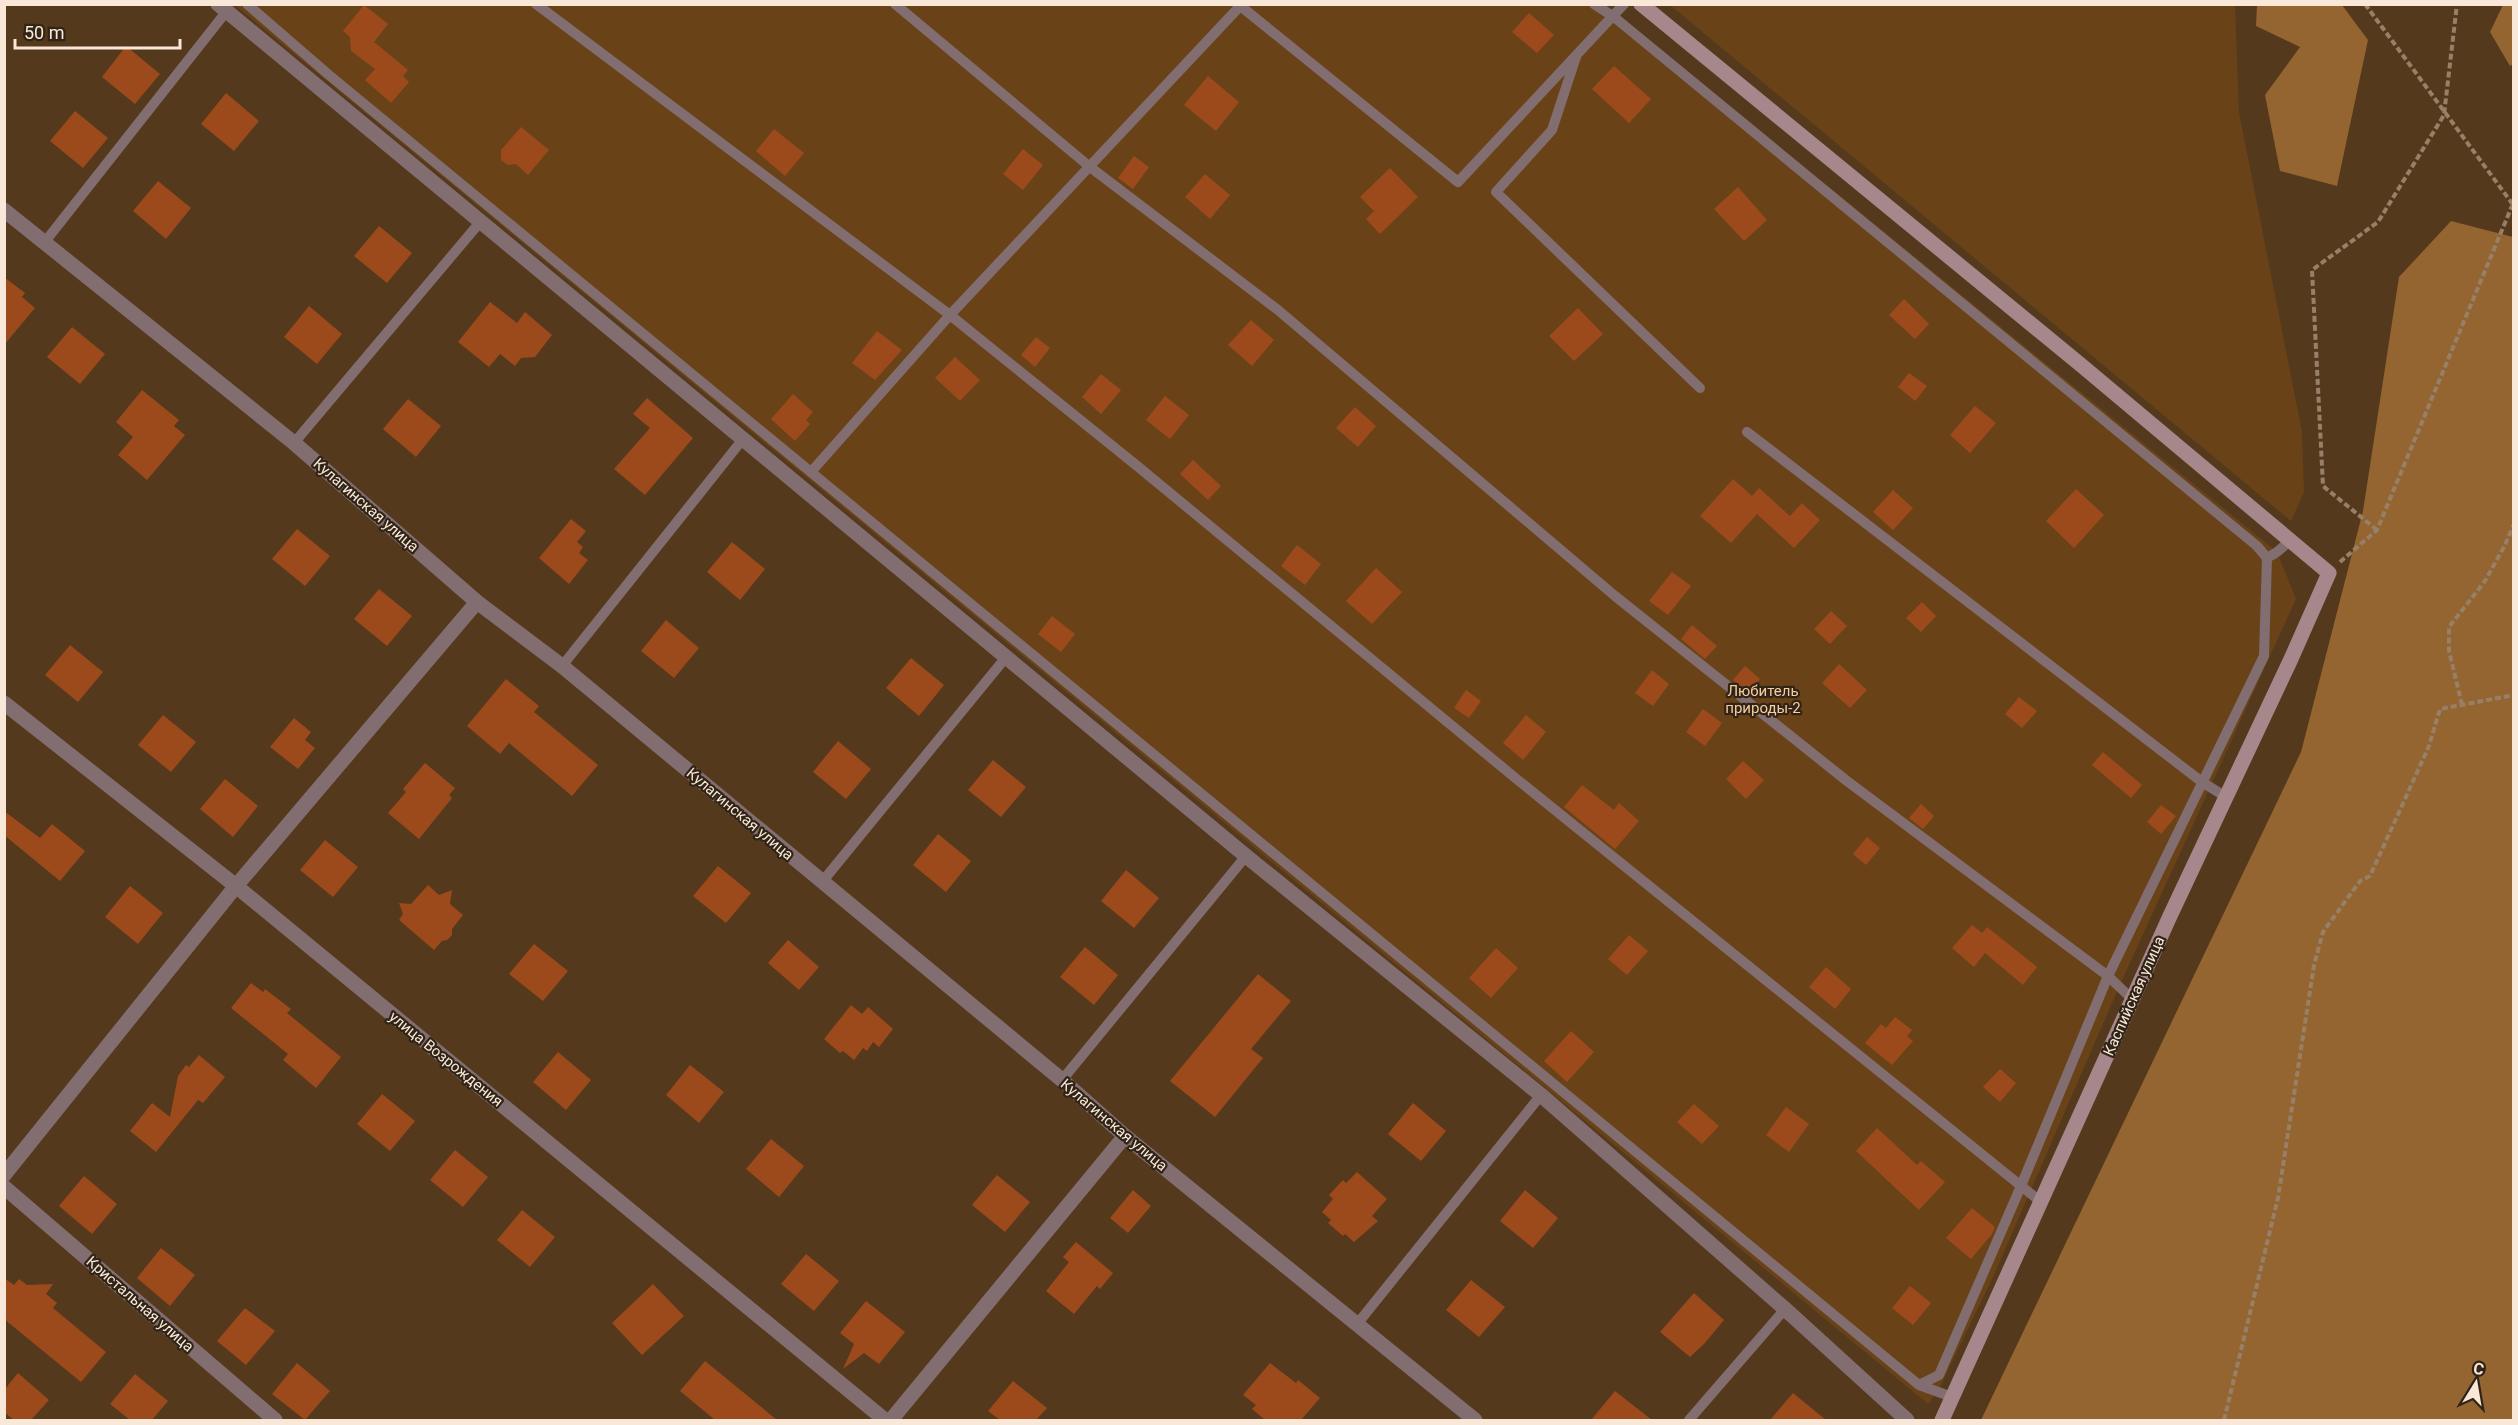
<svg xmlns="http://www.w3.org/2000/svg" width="2518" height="1425" viewBox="0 0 2518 1425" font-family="Roboto,sans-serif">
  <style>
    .green { fill: #694317 }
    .forest { fill: #946530 }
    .building { fill: #9c4a1c }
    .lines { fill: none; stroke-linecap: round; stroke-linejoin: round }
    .path { stroke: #978068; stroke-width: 4; stroke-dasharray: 6 3; stroke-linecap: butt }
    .lane { stroke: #826e71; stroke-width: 10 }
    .street { stroke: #826e71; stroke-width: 15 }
    .secondary { stroke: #a6878c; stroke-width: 15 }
    .labels { text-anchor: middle; stroke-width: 4.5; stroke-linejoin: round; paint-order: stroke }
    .street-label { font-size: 15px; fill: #f9e8d8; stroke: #302417 }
    .park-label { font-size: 15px; fill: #f6cca1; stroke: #302417 }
  </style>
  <rect width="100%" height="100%" fill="#54391d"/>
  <path class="green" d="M235 5H1606L2277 552 2296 599 2119 987 1993 1277 1938 1391 1928 1404Z
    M1670 5H2235L2239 112 2302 432 2304 492 2291 521Z"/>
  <path class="forest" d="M2257 5H2342L2368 40 2337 186 2280 171 2265 95 2300 47 2256 26Z
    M2503 5H2513V64L2510 66 2490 32Z
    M2451 221 2513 237V1420H1981L2301 752 2363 511 2399 277Z"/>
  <path class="building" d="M364 5 388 24 374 42 408 70 403 76 409 82 391 103 365 80 375 69 351 51 350 37 343 31Z
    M1529 13 1554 35 1537 53 1512 32Z
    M126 46 160 74 135 104 102 77Z
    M1614 66 1651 99 1629 123 1592 89Z
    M1208 76 1239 102 1216 131 1184 105Z
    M226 93 259 121 234 151 201 124Z
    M75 111 108 138 83 168 50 141Z
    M521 127 549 150 528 175 516 164 508 165 501 160V150Z
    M774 129 804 153 785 176 756 151Z
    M1023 149 1043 165 1023 190 1003 174Z
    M1134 156 1149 167 1133 189 1118 178Z
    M1390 168 1418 197 1380 234 1366 219 1374 211 1360 197Z
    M1205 174 1230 195 1210 219 1185 197Z
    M158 181 191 208 166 239 133 211Z
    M1738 187 1767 220 1744 241 1714 209Z
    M379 226 412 253 387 283 354 256Z
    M4 277 25 293 22 297 35 308 4 345Z
    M1904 299 1929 324 1915 339 1889 315Z
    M490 302 517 323 525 312 552 335 535 357 521 358 515 366 500 354 489 367 458 342Z
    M309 306 342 334 317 364 284 337Z
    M1578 308 1603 334 1574 361 1549 336Z
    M1251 320 1274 340 1252 366 1228 345Z
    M72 327 105 354 80 384 47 357Z
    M877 331 902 350 875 380 852 363Z
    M1036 337 1050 348 1035 367 1021 355Z
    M955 357 980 380 960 401 935 378Z
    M1909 373 1927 386 1915 401 1898 387Z
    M1101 374 1121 390 1101 414 1082 397Z
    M142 390 179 420 174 426 185 435 147 480 118 455 133 437 116 422Z
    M793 394 813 412 806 420 810 424 795 441 771 419Z
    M1165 396 1189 415 1170 439 1146 420Z
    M647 398 693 438 645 495 614 469 650 428 633 414Z
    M408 399 441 426 416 457 383 429Z
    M1975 406 1996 423 1970 453 1950 435Z
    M1355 407 1376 426 1358 447 1336 428Z
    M1193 460 1221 486 1208 500 1180 474Z
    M1733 479 1752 496 1759 488 1790 516 1802 503 1820 520 1794 548 1757 514 1731 543 1700 516Z
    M2076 489 2104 515 2074 548 2046 521Z
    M1893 490 1913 508 1893 530 1873 512Z
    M571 519 586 531 577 542 583 547 579 553 588 560 569 584 539 558Z
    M297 529 330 556 305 586 272 559Z
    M732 542 765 569 740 600 707 572Z
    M1297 545 1321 564 1305 585 1281 566Z
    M1376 568 1402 592 1372 624 1346 601Z
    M1672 572 1691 586 1668 615 1649 601Z
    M379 589 412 616 387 646 354 619Z
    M1922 602 1936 616 1921 632 1906 618Z
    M1831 611 1847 626 1830 644 1814 629Z
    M1052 616 1075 634 1061 652 1038 634Z
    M666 620 699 648 674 678 641 651Z
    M1692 625 1717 646 1705 659 1681 639Z
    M70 645 103 672 78 702 45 675Z
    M911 658 944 685 919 716 886 688Z
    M1839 664 1867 690 1850 708 1822 683Z
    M1745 666 1760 679 1748 693 1733 680Z
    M1652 670 1669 684 1653 706 1635 693Z
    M506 679 539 706 534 712 598 765 572 796 509 743 500 754 467 726Z
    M1466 690 1481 701 1469 718 1454 708Z
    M2019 697 2037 711 2022 728 2005 714Z
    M1703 709 1722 723 1705 746 1686 732Z
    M163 715 196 742 171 772 138 745Z
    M1526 715 1546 732 1523 760 1503 743Z
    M294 718 311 732 305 740 315 748 298 769 270 747Z
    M838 741 871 769 846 799 813 772Z
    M2103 752 2142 785 2131 798 2092 765Z
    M993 760 1026 787 1001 817 968 790Z
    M1743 761 1764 780 1746 799 1726 779Z
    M425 763 455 788 449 795 452 798 419 839 388 813 406 792 403 789Z
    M225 779 258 806 233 837 200 809Z
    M1582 785 1614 810 1619 803 1639 821 1615 849 1564 807Z
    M1921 804 1934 816 1923 829 1909 818Z
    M2161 805 2176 816 2161 834 2147 822Z
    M4 811 40 838 52 824 85 851 60 881 4 835Z
    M938 834 971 861 946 892 913 865Z
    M1867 837 1880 848 1866 865 1853 854Z
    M325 840 358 867 333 897 300 870Z
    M718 866 751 893 726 923 693 896Z
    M1126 870 1159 898 1134 928 1101 901Z
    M428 885 439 895 452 890 450 904 463 915 452 929V935L447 940 442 941 434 950 399 920 403 914 399 903 411 904Z
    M130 886 163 913 138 944 105 917Z
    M1972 925 1982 933 1987 927 2037 967 2023 985 1985 953 1974 967 1952 948Z
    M1629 935 1648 951 1627 975 1608 959Z
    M788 940 819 967 799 990 768 963Z
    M534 944 568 971 543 1001 509 974Z
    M1085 947 1118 975 1094 1005 1060 977Z
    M1496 948 1518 968 1491 998 1469 978Z
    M1826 967 1851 989 1835 1009 1809 987Z
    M1258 974 1291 1001 1251 1049 1263 1058 1215 1117 1170 1081Z
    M251 983 263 992 265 989 291 1009 287 1013 341 1057 316 1088 283 1060 288 1054 231 1008Z
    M851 1005 862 1014 868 1007 893 1029 879 1047 873 1042 867 1051 863 1048 854 1060 843 1051 840 1053 824 1039Z
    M1895 1017 1912 1030 1907 1036 1913 1041 1892 1065 1865 1043 1881 1024 1886 1028Z
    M1571 1031 1594 1052 1567 1082 1544 1061Z
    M558 1052 591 1080 566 1110 533 1082Z
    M199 1055 225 1077 203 1103 198 1100 156 1152 130 1131 152 1103 170 1117 178 1076 186 1065 189 1067Z
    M690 1065 724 1092 699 1123 666 1095Z
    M2000 1069 2016 1083 2000 1102 1983 1087Z
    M382 1094 415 1121 390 1151 357 1124Z
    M1413 1103 1446 1131 1421 1161 1388 1134Z
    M1694 1104 1719 1126 1702 1144 1677 1122Z
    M1786 1107 1809 1124 1789 1152 1766 1135Z
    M1877 1128 1917 1165 1921 1161 1945 1182 1919 1210 1856 1151Z
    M771 1139 804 1166 779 1197 746 1169Z
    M455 1150 488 1177 463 1207 430 1180Z
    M1357 1172 1387 1199 1372 1216 1378 1221 1354 1242 1345 1234 1343 1236 1328 1223 1331 1220 1322 1212 1333 1199 1329 1195 1343 1180 1346 1183Z
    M997 1175 1030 1202 1005 1232 972 1205Z
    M84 1176 117 1204 92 1234 59 1206Z
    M1133 1190 1151 1206 1128 1233 1110 1218Z
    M1525 1190 1558 1218 1533 1248 1500 1221Z
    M1972 1208 1995 1227 1992 1234 1971 1259 1946 1238Z
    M522 1210 555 1237 530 1267 497 1240Z
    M1076 1242 1113 1273 1100 1289 1097 1286 1074 1314 1046 1291 1069 1262 1063 1257Z
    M161 1248 195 1275 170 1306 137 1278Z
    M806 1254 839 1281 814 1311 781 1284Z
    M4 1278 14 1285 19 1279 27 1285 53 1284 46 1294 57 1303 53 1308 106 1352 81 1382 4 1319Z
    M1471 1280 1505 1307 1479 1337 1446 1310Z
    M653 1284 684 1316 642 1355 612 1323Z
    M1910 1286 1931 1303 1913 1325 1892 1308Z
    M1694 1293 1724 1320 1704 1344 1690 1357 1660 1332Z
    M866 1301 905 1332 879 1364 864 1353 843 1369 854 1344 840 1333Z
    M245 1308 275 1331 246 1365 217 1341Z
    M705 1361 777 1420H715L680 1391Z
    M297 1363 330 1391 305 1420 272 1394Z
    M1270 1363 1296 1383 1298 1380 1320 1398 1301 1420H1265L1252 1409 1256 1405 1243 1395Z
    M18 1373 49 1400 31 1420H14L4 1412V1390Z
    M135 1374 168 1401 152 1420H130L110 1404Z
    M1013 1381 1047 1408 1036 1420H1000L988 1411Z
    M1615 1391 1652 1420H1591Z
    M1793 1393 1826 1420H1770Z"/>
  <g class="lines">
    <path class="path" d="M2365 4 2514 206
      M2377 530 2323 486 2312 270 2378 222 2444 115 2457 4
      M2340 562 2377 530 2512 206
      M2462 705 2449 651V627L2485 581 2505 545 2514 524
      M2224 1420 2278 1198 2314 965 2323 932 2360 881 2370 876 2429 746 2440 709 2514 695"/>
    <path class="lane" d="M247 4 329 75 1919 1385 1952 1397
      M536 4 950 315 1136 465 1519 781 2041 1202
      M895 4 1090 167 1278 310 1615 596 1847 781 2108 976 2132 999
      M1238 4 1458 182 1624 4
      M1594 4 1614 17 2257 546 2267 558 2264 656 2108 976 2021 1186 1939 1375 1919 1385
      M1576 57 1552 130 1496 192 1700 388
      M44 243 226 12
      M1747 432 2202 782 2226 797
      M294 443 481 221
      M811 472 950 315 1242 4
      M2267 558 2277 552 2291 540
      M562 666 743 439
      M822 882 1007 656
      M1062 1080 1246 856
      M1358 1323 1541 1095
      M1689 1420 1785 1309"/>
    <path class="street" d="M218 4 1246 856 1541 1095 1785 1309 1907 1420
      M4 210 294 443 477 602 562 666 1062 1080 1125 1136 1475 1420
      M4 703 236 886 885 1420
      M4 1175 236 886 477 602
      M4 1187 275 1420
      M891 1420 1125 1136"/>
    <path class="secondary" d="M1641 4 2081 365 2329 573 2291 659 2170 916 1942 1420"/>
  </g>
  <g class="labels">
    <g class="street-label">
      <text transform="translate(366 505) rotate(41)" y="5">Кулагинская улица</text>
      <text transform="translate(740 814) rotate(40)" y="5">Кулагинская улица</text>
      <text transform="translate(2134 996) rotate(-66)" y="5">Каспийская улица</text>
      <text transform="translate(446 1059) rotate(39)" y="5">улица Возрождения</text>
      <text transform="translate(1114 1125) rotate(40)" y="5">Кулагинская улица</text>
      <text transform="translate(140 1304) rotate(41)" y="5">Кристальная улица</text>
    </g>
    <g class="park-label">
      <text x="1763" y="696">Любитель<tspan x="1763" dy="17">природы-2</tspan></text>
    </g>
  </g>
  <rect width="2518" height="1425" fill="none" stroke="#f9e8d8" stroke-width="12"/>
  <g transform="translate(2476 1383) rotate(11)" stroke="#302417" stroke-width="4.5" paint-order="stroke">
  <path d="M0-4.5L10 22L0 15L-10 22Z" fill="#f9e8d8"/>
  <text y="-9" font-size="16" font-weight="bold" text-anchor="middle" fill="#f9e8d8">С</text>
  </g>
  <path d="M15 39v9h165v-9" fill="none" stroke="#f9e8d8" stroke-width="3"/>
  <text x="24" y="39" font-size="18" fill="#f9e8d8" stroke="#302417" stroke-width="4.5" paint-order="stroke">50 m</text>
</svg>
